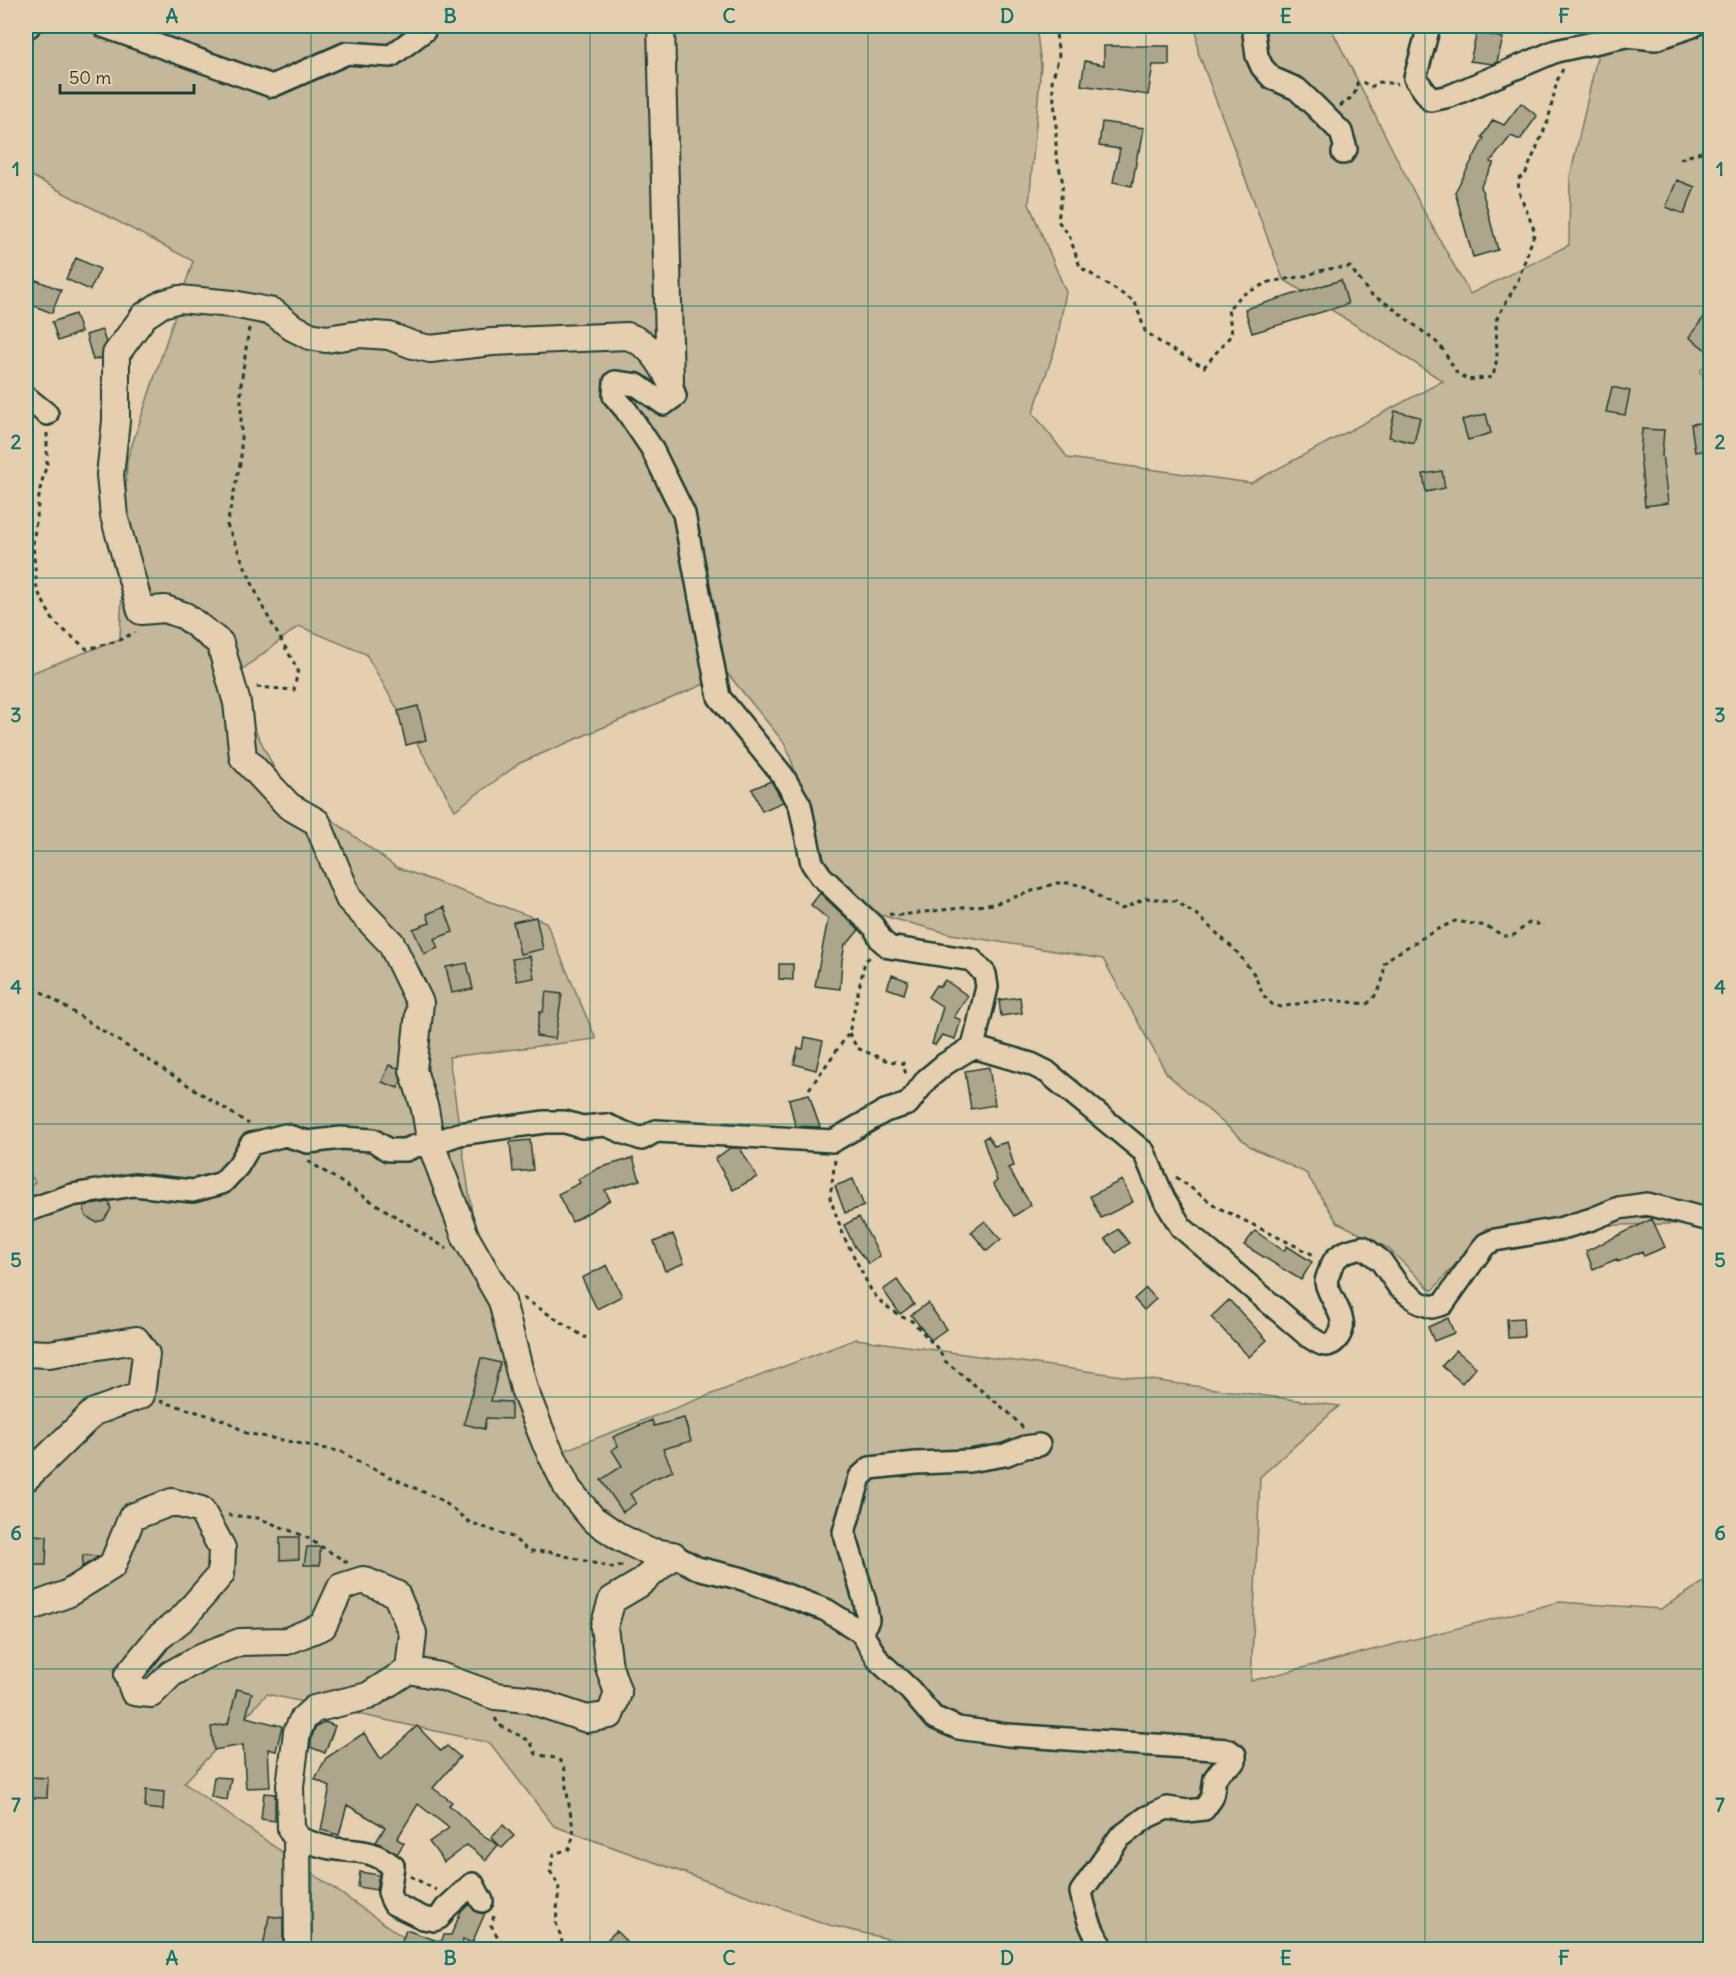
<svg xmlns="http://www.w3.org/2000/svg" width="1736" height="1975" viewBox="0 0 1736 1975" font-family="Delius,sans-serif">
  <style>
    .green { fill: #c4b79a; stroke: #727a67; stroke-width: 1.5 }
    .building { fill: #aea68c; stroke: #1f3d34; stroke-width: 1.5 }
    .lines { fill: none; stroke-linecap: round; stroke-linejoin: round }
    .minor-casing { stroke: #1f3d34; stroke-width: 26 }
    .tertiary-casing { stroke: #1f3d34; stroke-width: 30 }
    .path { stroke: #1f3d34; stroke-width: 3; stroke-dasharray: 4.5 4.5; stroke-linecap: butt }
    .minor { stroke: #e5cfae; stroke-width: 21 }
    .tertiary { stroke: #e5cfae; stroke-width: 26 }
    .grid { fill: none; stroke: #0f766e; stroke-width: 1.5; stroke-opacity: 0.55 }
    .neatline { fill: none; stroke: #0f766e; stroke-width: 2 }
    .grid-label { font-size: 20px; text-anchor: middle; font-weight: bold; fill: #0f766e }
  </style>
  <rect width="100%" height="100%" fill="#e5cfae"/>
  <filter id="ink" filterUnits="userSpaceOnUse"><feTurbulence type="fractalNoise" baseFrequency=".0167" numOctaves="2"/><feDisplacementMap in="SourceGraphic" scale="12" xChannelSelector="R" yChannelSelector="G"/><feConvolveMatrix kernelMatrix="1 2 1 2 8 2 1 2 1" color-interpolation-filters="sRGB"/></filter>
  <g filter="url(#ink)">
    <path class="green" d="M26 26H1036L1041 65 1029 204 1066 292 1056 345 1033 413 1068 458 1251 483 1443 381 1283 279 1198 52 1196 26H1330L1421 206 1470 294 1569 245 1570 177 1604 26H1710V359L1700 371 1710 387V1223L1487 1228 1432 1291 1388 1248 1337 1222 1306 1173 1251 1147 1167 1074 1103 959 951 934 880 915 827 866 786 745 728 674 520 763 455 810 366 654 299 626 230 679 281 782 396 867 546 922 596 1039 449 1057 472 1213 552 1455 856 1339 1339 1406 1260 1477 1251 1681 1559 1602 1661 1609 1710 1578V1949H931L829 1925 554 1826 490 1743 267 1694 184 1783 420 1949H26V1190L35 1182 26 1167V675L120 639 127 460 193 261 26 173Z"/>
    <path class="building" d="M1477 32 1503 38 1497 62 1493 64 1470 61Z
      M1104 46H1169V65H1153L1148 95 1081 85 1085 61 1104 65Z
      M1521 103 1537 116 1520 140 1511 136 1490 162 1494 163 1481 186 1498 250 1473 257 1455 192 1484 138 1482 137 1493 120 1504 125Z
      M1102 122 1144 128 1140 151H1138L1132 186 1113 182 1120 149 1099 146Z
      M1677 180 1695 187 1684 214 1666 207Z
      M76 258 100 269 90 290 66 279Z
      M36 280 61 290 52 313 27 303Z
      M1341 280 1348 304 1252 333 1245 309Z
      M1710 309V353L1689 337Z
      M75 314 81 332 58 341 52 322Z
      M102 330 106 343 101 358 93 360 86 335Z
      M1612 387 1630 391 1625 415 1606 412Z
      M1395 411 1420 417 1414 443 1389 437Z
      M1486 414 1491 433 1468 440 1462 420Z
      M1710 422V450L1695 452 1691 424Z
      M1642 429 1664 430 1662 454 1668 503 1645 506 1640 455Z
      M1442 471 1445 488 1426 492 1423 474Z
      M418 706 426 740 406 745 398 711Z
      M771 781 783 802 762 811 752 789Z
      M820 893 859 930 847 944H845L842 960 840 989 815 986 828 919 811 905Z
      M444 907 453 932 434 939 438 948 424 954 413 929 430 923 427 914Z
      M536 917 543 949 520 954 513 922Z
      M530 956 534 978 517 981 512 959Z
      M467 963 473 989 452 993 446 967Z
      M779 964H793V980L779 979Z
      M892 975 908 981 904 994 887 988Z
      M945 980 968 996 954 1017 961 1020 955 1039 942 1035 935 1045 932 1044 943 1007 928 997 936 985 940 987Z
      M546 992 562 994 555 1039 536 1036 540 1012H543Z
      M1020 997 1022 1013 1001 1016 999 1000Z
      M805 1037 823 1041 816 1070 794 1064 798 1048 803 1049Z
      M389 1065 398 1068 401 1081 398 1088 382 1082Z
      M989 1067 995 1105 971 1109 965 1071Z
      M809 1094 815 1113 820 1127 796 1126 794 1121 789 1099Z
      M988 1136 994 1146 1007 1142 1014 1166 1008 1168 1031 1205 1014 1216 993 1184 997 1181 983 1139Z
      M530 1140 533 1170 513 1172 510 1142Z
      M730 1148H740L757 1177 733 1190 715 1159Z
      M633 1158 640 1180 605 1190 610 1200 572 1222 558 1194 580 1183 578 1179 599 1168Z
      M853 1179 864 1206 845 1213 835 1186Z
      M1122 1180 1133 1202 1101 1218 1090 1196Z
      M109 1202 111 1209 104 1220 96 1222 88 1218 85 1215 84 1206Z
      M859 1217 880 1256 869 1264 855 1247 844 1225Z
      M1652 1219 1665 1247 1644 1256 1642 1251 1618 1262 1617 1259 1593 1269 1586 1251Z
      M985 1221 1001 1239 987 1251 971 1232Z
      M1118 1229 1129 1243 1116 1253 1105 1239Z
      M1255 1231 1284 1251 1287 1246 1312 1262 1301 1280 1244 1245Z
      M673 1234 684 1263 665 1271 654 1242Z
      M607 1265 622 1296 597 1309 582 1278Z
      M897 1280 914 1304 900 1314 883 1290Z
      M1146 1288 1156 1299 1144 1310 1134 1299Z
      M1229 1300 1267 1340 1249 1357 1211 1317Z
      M928 1303 946 1329 931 1340 911 1315Z
      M1448 1318 1454 1333 1434 1341 1428 1327Z
      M1523 1318 1524 1337 1508 1338 1507 1319Z
      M1456 1350 1476 1367 1462 1383 1442 1366Z
      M481 1358 500 1363 491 1401 511 1402V1419L486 1418 484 1429 464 1424Z
      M684 1418 691 1441 663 1449 673 1471 651 1480 630 1494 636 1503 623 1512 601 1480 622 1466 612 1450 618 1446 613 1437 652 1420 654 1426Z
      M32 1535 47 1536 46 1565H31Z
      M280 1537H299V1559L280 1560Z
      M307 1547H320V1565H304Z
      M83 1555 98 1556V1557L82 1567Z
      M237 1689 252 1693 246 1717 282 1726 276 1751 268 1749 270 1787 246 1788 243 1745 214 1750 211 1727 228 1724Z
      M325 1722 335 1726 325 1753 310 1747 312 1736 315 1728Z
      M417 1726 441 1751 447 1746 460 1757 433 1788 452 1802 449 1805 480 1833 498 1845 486 1860 467 1845 444 1862 429 1842 449 1828 418 1804 397 1839 404 1843 397 1854 376 1842 385 1827 347 1805 339 1835 321 1830 330 1787 315 1779 326 1758 364 1733 381 1759Z
      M28 1777 48 1778 47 1798H28Z
      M214 1777 231 1778 227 1800 211 1797Z
      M146 1790 164 1792 163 1810 145 1808Z
      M264 1793 275 1794V1821L261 1819Z
      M503 1825 514 1836 502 1848 491 1837Z
      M360 1872 379 1875 376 1890 358 1887Z
      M469 1904 476 1912 485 1913 472 1943 463 1939 462 1950H399L406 1930 441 1942 444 1935H451L461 1912Z
      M269 1916 283 1918V1950L263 1947Z
      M616 1931 635 1950H597Z"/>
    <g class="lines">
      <g class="minor-casing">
        <path id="minor" d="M103 26 272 86 347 53 391 56 424 31 423 26
          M1253 26 1257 56 1262 67 1272 78 1297 89 1315 106 1341 132 1346 149 1343 153
          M1429 26 1415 78 1431 100 1450 96 1556 51 1626 36 1655 39 1693 26
          M26 28 29 26
          M670 381 675 396 664 404 637 385 615 382 614 396 626 410 651 447 684 514 719 697 783 776 800 805 812 863 821 876 874 927 881 940 889 947 972 960 985 974 987 987 973 1047 1031 1064 1047 1072 1144 1152 1164 1199 1181 1227 1308 1336C1313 1339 1319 1344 1325 1345 1336 1345 1344 1331 1342 1321 1340 1308 1328 1294 1326 1282 1326 1281 1328 1274 1329 1273 1333 1255 1346 1250 1363 1247L1381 1261 1399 1287 1420 1303 1432 1307 1443 1304 1481 1250 1486 1244 1495 1240 1559 1229 1592 1219 1619 1208 1647 1204 1710 1220
          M26 397 47 414
          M26 1211 72 1195 134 1185 193 1191 222 1183 238 1166 251 1144 285 1135 308 1142 341 1138 373 1140 388 1150H406L415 1146 431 1144 459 1134 545 1122H565L582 1127 606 1125 625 1133 642 1139 656 1131 833 1141 885 1111 908 1104 927 1079 945 1064 973 1047
          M673 1555 697 1568 743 1579 826 1610 861 1632 879 1661 910 1690 933 1717 958 1728 1008 1735 1228 1750 1235 1755V1761L1221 1770 1215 1778 1212 1798 1204 1809 1187 1811 1167 1808 1147 1817 1119 1838 1081 1892C1085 1912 1092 1934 1105 1950
          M861 1632 868 1620 865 1602 844 1532 860 1477 870 1468 916 1463 969 1461 1005 1455 1025 1447 1039 1445
          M297 1838C308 1841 319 1846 330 1848 359 1853 367 1847 393 1866L389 1892 391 1898 394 1904 423 1918 434 1920 439 1918 446 1908 471 1885 473 1884 482 1901"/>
      </g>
      <g class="tertiary-casing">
        <path id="tertiary" d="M661 26 670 381
          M26 1353 49 1354 136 1340 146 1354 141 1395 94 1412 26 1478
          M26 1609 67 1594 112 1566 132 1517 172 1502 201 1510 222 1548 221 1574 183 1618 159 1637 128 1675 134 1692 151 1694 171 1674 203 1656 240 1642 287 1641 323 1626 341 1587 363 1580 396 1594 413 1633 409 1670
          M298 1950 297 1838 291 1829 290 1786 297 1732 303 1719 314 1709 368 1696 409 1670 440 1676 495 1696 527 1699 587 1719 610 1715 618 1693 609 1667 604 1627 612 1600 639 1584 673 1555 647 1551 621 1538 593 1519 568 1489 545 1442 524 1389 502 1301 466 1238 431 1144 425 1109 413 1070 420 1003 391 943 349 899 317 822 289 806 243 757 237 703 220 643 185 616 165 609 141 611 114 516 110 475 116 421V354L144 316 162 304 179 299 233 304 273 312 292 327 310 336 326 339 360 334 389 336 413 345 430 349 492 342 627 336C649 343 661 361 670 381"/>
      </g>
      <path class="path" d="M1055 26 1059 56 1052 81 1056 121V154L1063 183 1058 221 1069 235 1080 267 1135 302 1145 331 1165 346 1204 367 1232 334 1228 309 1242 295 1269 282 1305 276 1326 269 1350 267 1370 294 1389 305 1440 345 1457 373 1468 380 1493 377 1497 358 1496 320 1517 283 1535 232 1519 192 1518 179 1525 175 1548 121 1557 81 1563 69
        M1340 106C1349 99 1357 96 1357 83 1362 79 1366 85 1371 87L1380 82 1398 84
        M1680 159 1710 149
        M249 328 241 384V459L227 525 262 606 298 670 294 690 256 687
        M47 433V463L40 489 33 545 37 590 54 622 87 649 120 640 135 632
        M889 914 900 915 994 904 1056 883H1070L1087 887 1103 900 1122 909 1146 898 1176 901 1197 915 1237 952 1254 974 1263 995 1273 1005 1281 1007 1307 1002 1330 1000 1367 1004C1380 993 1384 981 1384 964L1391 957 1409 946 1436 930 1455 921 1486 926 1504 936 1514 935 1529 923 1544 925
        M26 982 249 1124
        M849 1033 857 1048 888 1061 903 1063 906 1075
        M809 1089 849 1033 865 961 870 957
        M835 1160 830 1198 844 1237 872 1292 882 1303 900 1316 912 1321 938 1349 945 1361 1008 1412 1023 1428
        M308 1161 447 1249
        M1176 1177 1217 1207 1316 1256
        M523 1298 586 1338
        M160 1401 227 1421 246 1433 343 1452 356 1461 443 1501 469 1522 512 1537 529 1551 550 1552 613 1568 626 1565
        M228 1515 258 1518 304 1536 348 1563
        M495 1718 499 1725 530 1741 536 1754 559 1759 565 1770 566 1787 574 1834 569 1849 554 1854 550 1871 559 1886 556 1923 562 1939 560 1950
        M410 1876 436 1890
        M494 1916 491 1925 505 1950"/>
      <use href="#minor" class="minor"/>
      <use href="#tertiary" class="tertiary"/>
    </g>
  </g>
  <path class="grid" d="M311 26V1950M590 26V1950M868 26V1950M1146 26V1950M1425 26V1950M26 306H1710M26 578H1710M26 851H1710M26 1124H1710M26 1397H1710M26 1669H1710"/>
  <rect width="1736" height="1975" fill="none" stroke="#e5cfae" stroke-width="66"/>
  <path d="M60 84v9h134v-9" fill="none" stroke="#1f3d34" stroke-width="3"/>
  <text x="69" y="84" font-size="18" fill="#1f3d34" stroke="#e5cfae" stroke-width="4.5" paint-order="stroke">50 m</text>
  <rect x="33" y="33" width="1670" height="1909" class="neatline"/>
  <g class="grid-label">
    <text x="172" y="23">A</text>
    <text x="450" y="23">B</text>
    <text x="729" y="23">C</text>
    <text x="1007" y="23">D</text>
    <text x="1286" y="23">E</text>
    <text x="1564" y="23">F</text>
    <text x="16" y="176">1</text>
    <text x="1720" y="176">1</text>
    <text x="16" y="449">2</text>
    <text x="1720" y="449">2</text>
    <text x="16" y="722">3</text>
    <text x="1720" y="722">3</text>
    <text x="16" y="994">4</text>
    <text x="1720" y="994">4</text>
    <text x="16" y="1267">5</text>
    <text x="1720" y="1267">5</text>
    <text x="16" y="1540">6</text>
    <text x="1720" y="1540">6</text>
    <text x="16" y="1812">7</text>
    <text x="1720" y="1812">7</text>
    <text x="172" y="1965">A</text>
    <text x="450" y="1965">B</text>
    <text x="729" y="1965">C</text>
    <text x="1007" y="1965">D</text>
    <text x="1286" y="1965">E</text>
    <text x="1564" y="1965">F</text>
  </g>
</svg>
